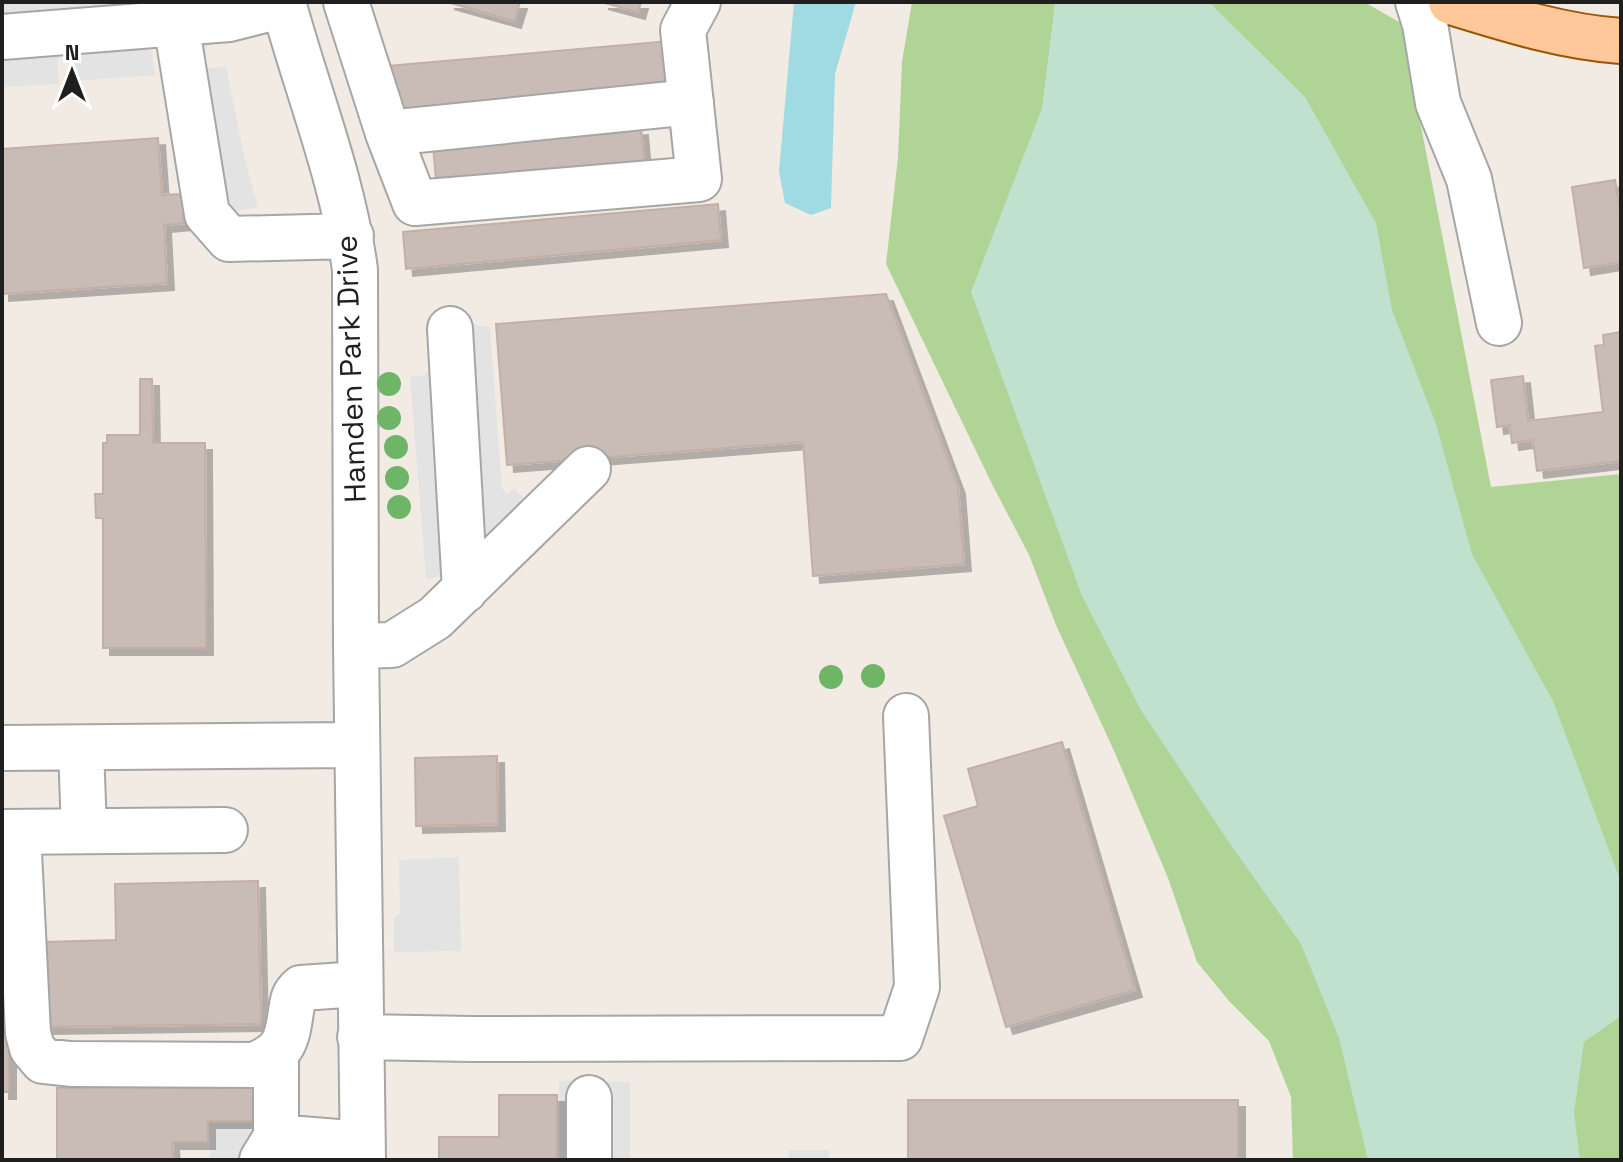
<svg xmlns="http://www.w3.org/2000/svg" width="1623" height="1162" viewBox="0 0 1623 1162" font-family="'Space Grotesk',sans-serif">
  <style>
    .forest { fill: #afd495 }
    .wetland { fill: #bfe1cd }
    .parking { fill: #e3e3e3 }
    .water { fill: #a0dbe3 }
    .building { fill: #c9bcb7; stroke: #c4afa5; stroke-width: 2; filter: url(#shadow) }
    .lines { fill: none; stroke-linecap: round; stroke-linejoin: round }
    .minor-casing { stroke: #a6a6a6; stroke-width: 48 }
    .major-casing { stroke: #9a5500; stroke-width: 48 }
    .minor { stroke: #fff; stroke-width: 44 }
    .major { stroke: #ffc89b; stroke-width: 44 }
    .tree { fill: #6fb567 }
    .labels { text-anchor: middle; stroke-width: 6; stroke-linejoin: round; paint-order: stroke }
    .street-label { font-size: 30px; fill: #1f1f1f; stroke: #fff }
  </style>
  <defs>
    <filter id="shadow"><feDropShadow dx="7" dy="7" stdDeviation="0" flood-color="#0004"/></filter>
  </defs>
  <rect width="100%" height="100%" fill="#f1ebe4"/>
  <path class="forest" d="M912 2H1364L1401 23 1491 487 1621 474V1160H1293L1291 1097 1269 1041 1229 1001 1197 962 1168 878 1115 753 1056 625 1029 555 991 482 886 264 898 157 902 62Z"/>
  <path class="wetland" d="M1055 2H1209L1305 97 1376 223 1392 310 1436 424 1472 554 1553 701 1621 882V1016L1584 1042 1574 1113 1580 1160H1368L1339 1038 1301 944 1226 838 1142 712 1082 596 971 292 1042 108Z"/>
  <path class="parking" d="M2 2 205 3 210 45 199 55 202 69 226 66 245 160 258 207 232 212 234 221 188 233 187 196 162 48 157 44 151 48 155 75 74 81 73 59 69 54H61L57 61 59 84 2 87Z
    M471 315 472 322 476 325 490 327 502 489 507 494 514 488 526 501 450 580 442 576 426 579 410 377 424 376 428 370 427 317Z
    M459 857 461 951 394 952V918L400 913 399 860Z
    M559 1081 630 1082V1160H560Z
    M209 1123 296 1124 325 1160H210Z
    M789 1150H829V1160H789Z"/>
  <path class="water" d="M794 2H856L835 74 831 208 811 215 785 203 779 171Z"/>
  <path class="building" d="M447 2H520L514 21Z
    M601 2H641L638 12Z
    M669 41 673 86 392 111 388 66Z
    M641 128 645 173 437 191 433 146Z
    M158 138 162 195 182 194 184 223 164 225 167 283 2 294V149Z
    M1615 180 1621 216V262L1584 268 1572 187Z
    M718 204 721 240 406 269 403 232Z
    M886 294 958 487 964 564 813 576 803 442 507 465 496 324Z
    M1621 332V461L1537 471 1533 440 1512 443 1510 425 1497 427 1491 380 1523 376 1528 421 1603 412 1595 346 1604 345 1603 335Z
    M140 379H152L153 443H205L206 648H103V518H96L95 494H103V443H107V435H140Z
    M1062 742 1135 990 1006 1027 944 816 978 806 968 769Z
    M497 756 498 824 416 826 415 758Z
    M258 881 261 1024 46 1027 44 942 116 940 115 884Z
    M2 1011H9V1092H2Z
    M264 1087V1121H208V1142H172L173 1160H57V1088Z
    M499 1095H557V1160H439V1137H499Z
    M908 1100H1238V1160H908Z"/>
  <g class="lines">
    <g class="minor-casing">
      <path id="minor" d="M283 2C307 91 343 178 355 270L356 646 363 1160
        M346 2 388 133 415 203 699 179 683 30 698 2
        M1418 2 1425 24 1438 103 1469 179 1499 323
        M176 23 207 214 229 239 351 236
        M2 37 229 19 284 5
        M388 133 691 102
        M450 329 465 590
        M356 646 392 645 435 618 588 469
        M2 748 357 745
        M81 748 84 831
        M2 832 225 830
        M18 832 28 1033 32 1048 43 1061 71 1064 254 1065C284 1053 287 1041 291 1011 293 1000 293 995 301 988L359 984
        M360 1037 472 1039 900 1038 917 987 906 716
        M276 1137 362 1144
        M262 1160 276 1137V1053
        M589 1160V1098"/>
    </g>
    <g class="major-casing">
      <path id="major" d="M1451 2C1506 19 1563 37 1621 41"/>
    </g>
    <use href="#minor" class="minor"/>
    <use href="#major" class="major"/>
  </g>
  <g class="tree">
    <circle cx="389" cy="384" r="12"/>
    <circle cx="389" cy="418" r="12"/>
    <circle cx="396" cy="447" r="12"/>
    <circle cx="397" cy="478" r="12"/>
    <circle cx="399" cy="507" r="12"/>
    <circle cx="873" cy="676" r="12"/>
    <circle cx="831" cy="677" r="12"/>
  </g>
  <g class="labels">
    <g class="street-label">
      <text transform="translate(351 369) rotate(-92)" y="10">Hamden Park Drive</text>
    </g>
  </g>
  <rect width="1623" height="1162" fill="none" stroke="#1f1f1f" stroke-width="8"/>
  <g transform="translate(72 72)" stroke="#ffffff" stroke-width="6" paint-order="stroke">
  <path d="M0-6L14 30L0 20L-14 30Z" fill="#1f1f1f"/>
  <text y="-12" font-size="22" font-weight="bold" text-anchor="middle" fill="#1f1f1f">N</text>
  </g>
</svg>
